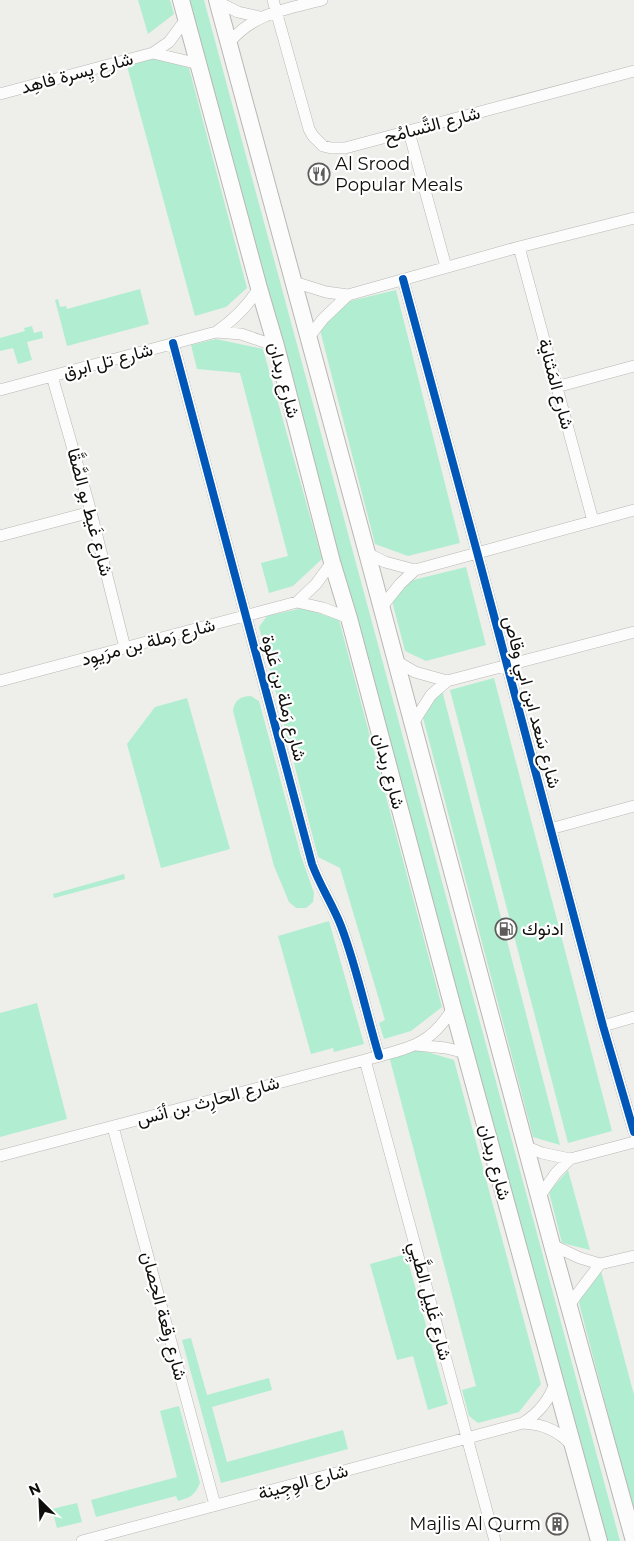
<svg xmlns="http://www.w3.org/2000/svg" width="634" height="1541" viewBox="0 0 634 1541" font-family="Montserrat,Vazirmatn,sans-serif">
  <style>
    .green { fill: #b1eed1 }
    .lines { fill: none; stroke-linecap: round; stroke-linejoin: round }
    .street-casing { stroke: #b8b7b4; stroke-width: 12 }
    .secondary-casing { stroke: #b8b7b4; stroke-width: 18 }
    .street { stroke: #fcfcfc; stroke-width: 11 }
    .secondary { stroke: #fcfcfc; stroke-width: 16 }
    .cycleway-casing { stroke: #fff; stroke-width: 11 }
    .cycleway { stroke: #0057b8; stroke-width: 8 }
    .labels { text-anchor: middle; stroke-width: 4.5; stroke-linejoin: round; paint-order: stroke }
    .street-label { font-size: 18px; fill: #0f0e0c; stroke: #fff }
    .poi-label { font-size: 18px; fill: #0f0e0c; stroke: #fff; text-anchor: start }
  </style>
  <rect width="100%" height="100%" fill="#eeeeea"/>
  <path class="green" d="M138 0H170L174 14 148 34Z
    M189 0H204L620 1541H604Z
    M155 58 189 68 247 288 226 307 195 316 127 66Z
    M140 289 149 324 67 346 55 300 58 299 60 307 66 306 67 309Z
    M396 290 460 543 408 556 375 544 320 330 346 302Z
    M32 326 34 333 42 331 43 338 27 342 32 360 18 364 13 348 0 351V338L25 331 24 328Z
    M216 339 263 349 322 559 293 586 269 593 261 563 288 556 240 373 197 369 191 345Z
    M466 567 486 645 426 661 405 651 391 597 405 582Z
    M303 608 339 620 442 1007 411 1031 384 1039 379 1023 385 1020 340 868 318 857 259 627 267 616Z
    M494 678 612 1131 568 1143 450 690Z
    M442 690 560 1145 533 1137 421 710Z
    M251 696 259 701 301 856 314 893 313 902 306 908H296L289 902 274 866 233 711C234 701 240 696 251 696Z
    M187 698 230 849 161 868 127 744 155 707Z
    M124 874 125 879 54 898 53 894Z
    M329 921 364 1044 334 1052 333 1048 311 1054 278 936Z
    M37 1003 67 1119 0 1137V1013Z
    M417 1049 454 1060 541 1384 519 1412 478 1423 469 1416 462 1390 476 1386 389 1056Z
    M568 1170 590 1250 562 1243 549 1192Z
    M406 1254 448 1404 428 1410 413 1356 397 1360 370 1264Z
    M601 1271 634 1395V1514L579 1303 586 1284Z
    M191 1338 207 1395 269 1378 272 1390 212 1407 227 1462 343 1430 348 1449 221 1483 182 1340Z
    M179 1406 200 1483C195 1495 190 1498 178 1501L176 1496 96 1517 91 1500 177 1477 160 1411Z
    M77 1503 82 1522 57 1528 52 1509Z"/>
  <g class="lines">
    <g class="street-casing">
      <path id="street" d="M273 0 309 129 313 136 323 146 331 148H345L634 71
        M218 2 238 12 260 17
        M229 43C253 13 287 9 322 0
        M153 53 199 64
        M0 94 153 53 169 42 186 19
        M409 132 446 267
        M519 247 593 521
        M403 279 477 552 603 1026 634 1132
        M294 282 326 292 348 295 519 247 634 218
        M216 332C234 320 247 307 259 288
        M309 337 323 319 348 295
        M173 343 312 864C320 886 333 905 341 926 357 968 366 1013 379 1056
        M52 376 91 512 125 648
        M556 387 634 366
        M0 390 216 332 241 334 276 346
        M0 536 91 512
        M367 553 385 562 415 570
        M297 602 316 584 332 562
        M381 608 400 584 415 570 634 510
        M396 661 415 672 447 681
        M0 681 297 602 323 608 349 618
        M413 723 431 695 447 681 634 632
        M550 829 634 806
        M603 1026 634 1017
        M416 1045 446 1048 466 1053
        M365 1060 495 1541
        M113 1127 215 1505
        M525 1146 542 1153 570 1159 634 1142
        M0 1156 365 1060C406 1048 429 1048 453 1008
        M539 1197 556 1173 570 1159
        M552 1245 580 1258 600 1264 634 1256
        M569 1305 600 1264
        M523 1423C543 1424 559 1430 572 1446
        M82 1541 523 1423C539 1413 549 1401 555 1383"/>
    </g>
    <g class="secondary-casing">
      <path id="secondary" d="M181 0 259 288 276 346 332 562 349 618 453 1008 599 1541
        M217 0 367 553 552 1245 634 1541"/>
    </g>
    <use href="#street" class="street"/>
    <use href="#secondary" class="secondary"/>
    <g class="cycleway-casing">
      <path id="cycleway" d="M403 279 477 552 603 1026 634 1132
        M173 343 312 864C320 886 333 905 341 926 357 968 366 1013 379 1056"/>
    </g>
    <use href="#cycleway" class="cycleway"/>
  </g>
  <defs>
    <g id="restaurant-ring" transform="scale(1.125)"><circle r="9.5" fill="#fff" stroke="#5d5c5a" stroke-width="1.5"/><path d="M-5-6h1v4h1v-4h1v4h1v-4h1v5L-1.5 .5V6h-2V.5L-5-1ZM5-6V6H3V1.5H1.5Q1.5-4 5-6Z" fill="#5d5c5a"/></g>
    <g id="fuel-ring" transform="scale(1.125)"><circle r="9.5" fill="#fff" stroke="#5d5c5a" stroke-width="1.5"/><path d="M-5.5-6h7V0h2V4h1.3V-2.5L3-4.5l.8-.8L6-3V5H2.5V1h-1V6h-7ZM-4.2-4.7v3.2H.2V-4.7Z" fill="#5d5c5a"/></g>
    <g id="building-ring" transform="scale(1.125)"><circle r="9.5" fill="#fff" stroke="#5d5c5a" stroke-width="1.5"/><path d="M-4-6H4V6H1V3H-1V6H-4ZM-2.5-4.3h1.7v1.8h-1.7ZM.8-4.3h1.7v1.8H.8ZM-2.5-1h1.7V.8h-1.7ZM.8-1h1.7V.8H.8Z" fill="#5d5c5a"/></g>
  </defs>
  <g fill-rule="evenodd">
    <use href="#restaurant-ring" x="319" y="174"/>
    <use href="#fuel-ring" x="506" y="929"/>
    <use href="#building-ring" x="557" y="1524"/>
  </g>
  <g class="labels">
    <g class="street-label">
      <text transform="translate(77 73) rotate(-15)" y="6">شارع يِسرة فاهِد</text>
      <text transform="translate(432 125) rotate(-15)" y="6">شارع التَّسامُح</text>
      <text transform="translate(108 361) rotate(-15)" y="6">شارع تل ابرق</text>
      <text transform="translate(284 380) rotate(75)" y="6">شارع ربدان</text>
      <text transform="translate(556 384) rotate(75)" y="6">شارع المَثناية</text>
      <text transform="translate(90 512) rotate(75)" y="6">شارع غَيط بو الصَّقَّا</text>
      <text transform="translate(148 642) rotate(-15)" y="6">شارع رَملة بن مرَيوِد</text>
      <text transform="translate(284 698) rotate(75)" y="6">شارع رَملة بن عَلوة</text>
      <text transform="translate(532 702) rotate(75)" y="6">شارع سَعد ابن ابي وقاص</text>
      <text transform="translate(389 771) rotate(75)" y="6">شارع ربدان</text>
      <text transform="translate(208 1101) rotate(-15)" y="6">شارع الحارِث بن أنَس</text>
      <text transform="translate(495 1162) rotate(75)" y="6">شارع ربدان</text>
      <text transform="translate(430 1301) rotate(75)" y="6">شارع غَلِيل الطَّيِي</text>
      <text transform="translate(164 1316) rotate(75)" y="6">شارع رِقعة الحِصان</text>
      <text transform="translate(303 1482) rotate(-15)" y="6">شارع الوِجِينة</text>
    </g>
    <g class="poi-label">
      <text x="335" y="170">Al Srood<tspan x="335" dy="21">Popular Meals</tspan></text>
      <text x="522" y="935">ادنوك</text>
      <text x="541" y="1530" text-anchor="end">Majlis Al Qurm</text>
    </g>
  </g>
  <g transform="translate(40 1501) rotate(336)" stroke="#ffffff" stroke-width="4" paint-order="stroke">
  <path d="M0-4L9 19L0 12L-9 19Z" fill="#0f0e0c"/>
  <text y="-8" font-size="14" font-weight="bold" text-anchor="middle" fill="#0f0e0c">N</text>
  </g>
</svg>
